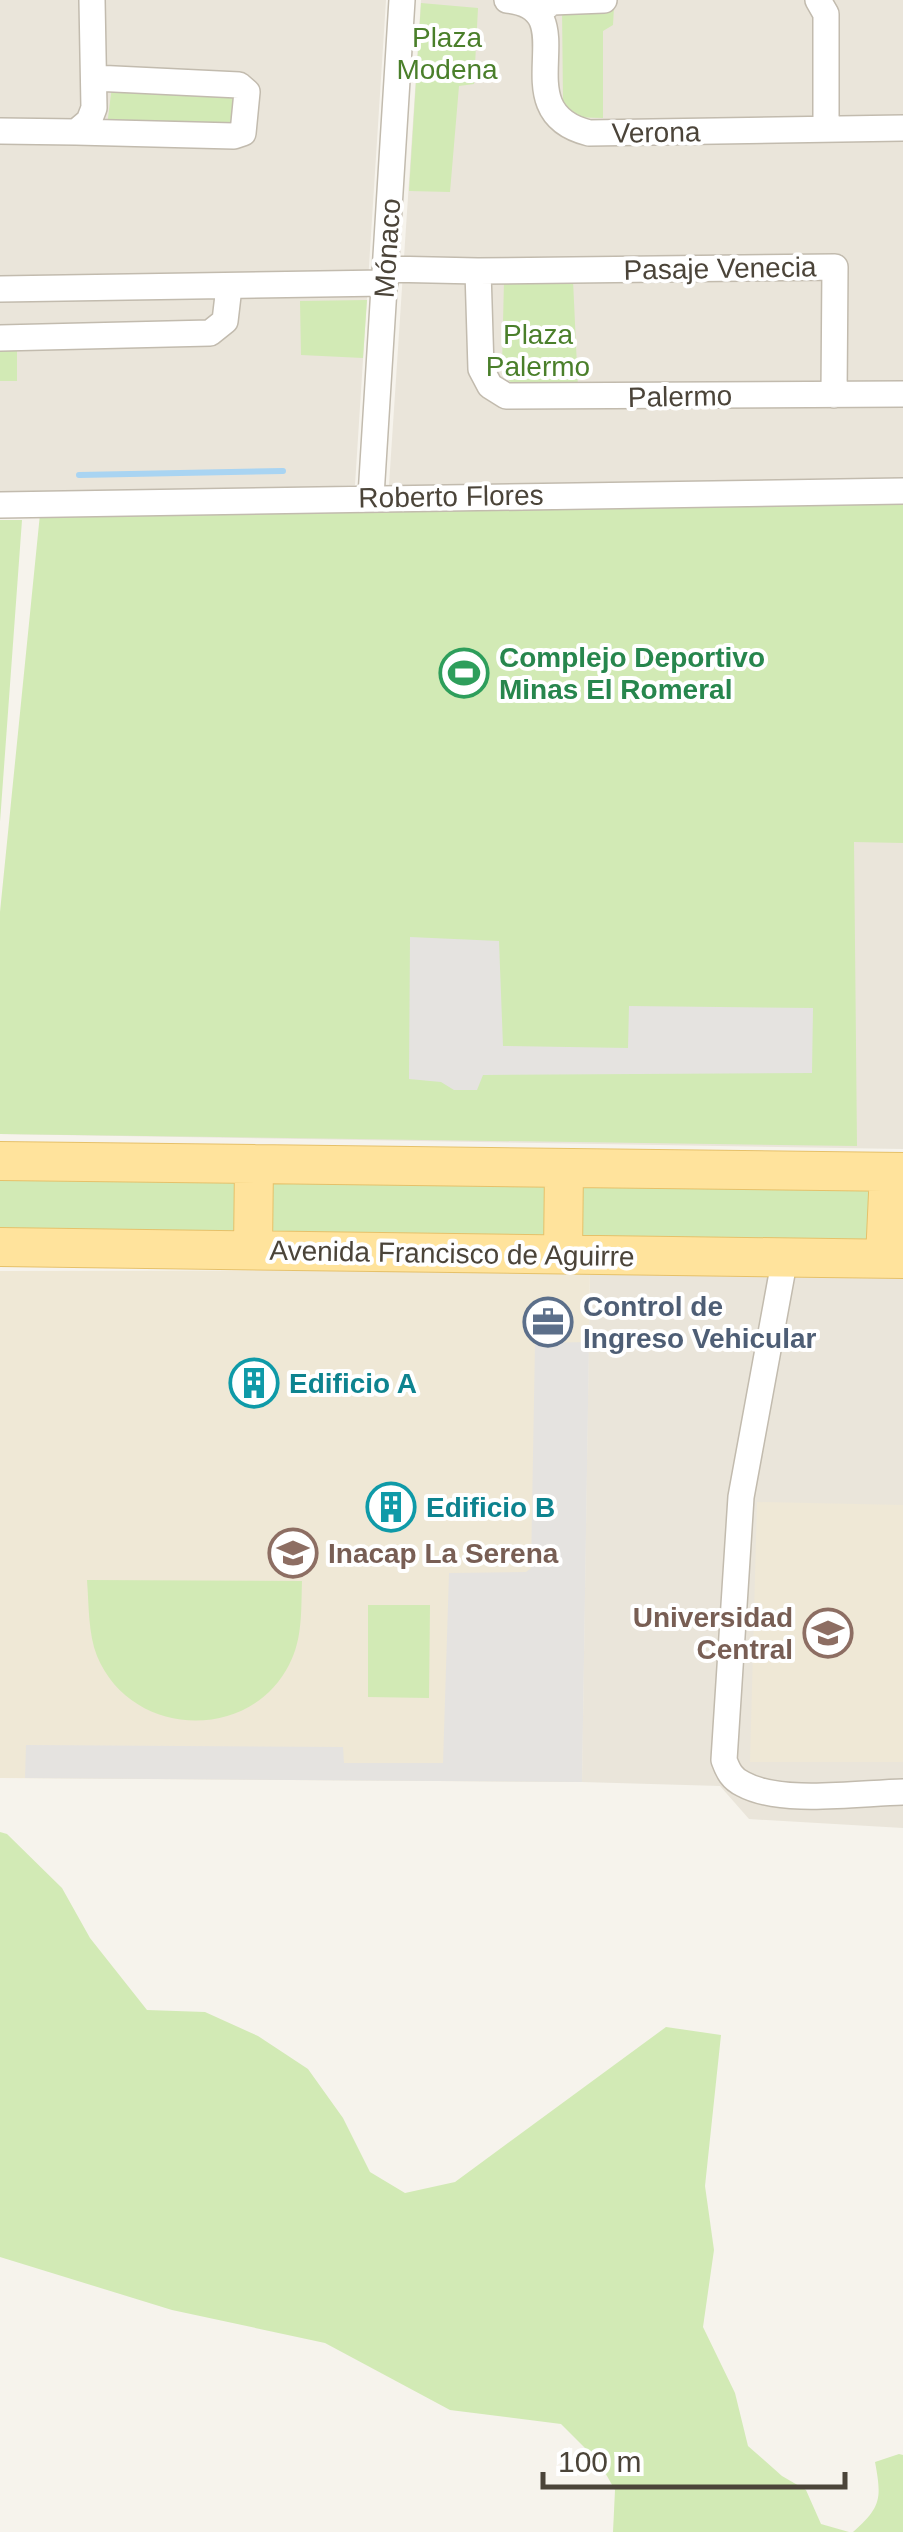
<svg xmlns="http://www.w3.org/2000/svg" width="903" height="2532" viewBox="0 0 903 2532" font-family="Helvetica,sans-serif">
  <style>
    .residential { fill: #eae5da }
    .education { fill: #efe8d6 }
    .green { fill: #d2eab5 }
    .parking { fill: #e5e3e0 }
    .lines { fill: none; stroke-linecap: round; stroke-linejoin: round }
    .stream { stroke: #a9d4f2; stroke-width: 6 }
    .minor-casing { stroke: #c2bbae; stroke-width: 28 }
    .primary-casing { stroke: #e6c16a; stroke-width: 40 }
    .minor { stroke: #fff; stroke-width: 25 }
    .primary { stroke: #ffe39c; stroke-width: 38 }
    .labels { text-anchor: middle; stroke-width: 8; stroke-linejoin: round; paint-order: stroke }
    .park-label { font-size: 28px; fill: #4a7f2a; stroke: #fff }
    .street-label { font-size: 28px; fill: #4b4439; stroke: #fff }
    .leisure-label { font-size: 28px; font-weight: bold; fill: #27864d; stroke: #fff; text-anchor: start }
    .service-label { font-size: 28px; font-weight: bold; fill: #4e5e75; stroke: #fff; text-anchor: start }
    .culture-label { font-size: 28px; font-weight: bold; fill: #0d838f; stroke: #fff; text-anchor: start }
    .education-label { font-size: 28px; font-weight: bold; fill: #785e54; stroke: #fff; text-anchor: start }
  </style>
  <rect width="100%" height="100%" fill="#f6f3ec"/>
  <path class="residential" d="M0 0H386L355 485 0 503Z
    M421 0H903V1149L0 1134V912L388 500Z
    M590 1270 903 1277V1828L749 1819 720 1786 582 1782Z"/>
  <path class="education" d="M590 1270 582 1782 0 1778V1271Z
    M757 1502 903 1505V1762H750Z"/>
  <path class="green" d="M421 3 478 8 474 84 459 86 450 192 409 191Z
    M614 7 613 25 603 31V118L568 117 563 102 562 8Z
    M112 86 224 92 238 99V121L224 128 107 126Z
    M504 280H573L578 388H516L505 376 502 366Z
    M367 300 363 358 301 355 300 301Z
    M0 345H17V381H0Z
    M903 500V843L854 842 857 1146 0 1134V912L41 504Z
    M0 520H22L0 822Z
    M0 1167 903 1179V1250L0 1238Z
    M87 1580 302 1581C301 1609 303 1639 289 1665 249 1743 131 1738 97 1656 88 1633 89 1605 87 1580Z
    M368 1605H430L429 1698 368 1697Z
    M0 1832 7 1834 62 1888 90 1938 147 2010 205 2012 258 2036 308 2069 343 2118 370 2172 405 2193 455 2182 666 2027 721 2035 705 2186 714 2250 703 2327 735 2393 748 2446 782 2476 806 2490 821 2524 849 2532H613L615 2490 599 2462 561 2424 450 2410 325 2343 172 2310 0 2257Z
    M899 2454 903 2455V2532H853C881 2507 882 2499 875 2462Z"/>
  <path class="parking" d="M410 937 499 941 503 1046 628 1048 629 1006 813 1008 812 1073 483 1075 477 1090H454L441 1082 409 1079Z
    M589 1342 582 1782 25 1778 26 1745 343 1747 344 1763H443L449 1573 526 1572 531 1568 535 1343Z"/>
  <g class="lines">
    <path class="stream" d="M79 475 283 471"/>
    <g class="minor-casing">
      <path id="minor" d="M507 0C590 8 499 111 589 133L903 128
        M818 0 826 14V129
        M539 12 552 2 604 0
        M0 131 76 132 89 121 94 108 92 0
        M76 132 234 136 243 133 247 92 239 85 94 78
        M386 269 478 271 481 369 490 386 506 396 903 394
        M478 271 835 267 834 395
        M0 289 385 283
        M0 338 210 333 225 321 229 287
        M371 496 402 0
        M0 505 903 491
        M785 1257 741 1497 724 1760C728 1771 732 1779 743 1784 781 1805 859 1793 903 1792"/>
    </g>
    <g class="primary-casing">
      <path id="primary" d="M0 1161 903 1172
        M0 1247 903 1259
        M253 1250 254 1164
        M563 1254 564 1168
        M885 1258 889 1172"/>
    </g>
    <use href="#minor" class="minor"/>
    <use href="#primary" class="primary"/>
  </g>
  <defs>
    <g id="stadium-ring" transform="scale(2.5)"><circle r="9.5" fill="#fff" stroke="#2e9e5b" stroke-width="1.5"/><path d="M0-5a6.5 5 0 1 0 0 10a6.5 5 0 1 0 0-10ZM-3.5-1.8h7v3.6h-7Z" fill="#2e9e5b"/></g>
    <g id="office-ring" transform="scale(2.5)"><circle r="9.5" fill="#fff" stroke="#5c6f8a" stroke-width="1.5"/><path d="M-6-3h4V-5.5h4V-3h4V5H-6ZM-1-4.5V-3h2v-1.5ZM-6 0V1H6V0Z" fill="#5c6f8a"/></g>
    <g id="building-ring" transform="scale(2.5)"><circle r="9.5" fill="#fff" stroke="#0f9aa8" stroke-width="1.5"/><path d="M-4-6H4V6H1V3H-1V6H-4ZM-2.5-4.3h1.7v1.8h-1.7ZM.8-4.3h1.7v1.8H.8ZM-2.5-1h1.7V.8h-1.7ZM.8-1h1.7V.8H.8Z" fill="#0f9aa8"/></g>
    <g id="university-ring" transform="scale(2.5)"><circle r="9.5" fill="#fff" stroke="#8d6e63" stroke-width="1.5"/><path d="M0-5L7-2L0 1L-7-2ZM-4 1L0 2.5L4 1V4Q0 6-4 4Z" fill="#8d6e63"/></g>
  </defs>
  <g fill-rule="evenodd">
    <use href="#stadium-ring" x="464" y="673"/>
    <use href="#office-ring" x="548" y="1322"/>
    <use href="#building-ring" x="254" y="1383"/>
    <use href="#building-ring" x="391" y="1507"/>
    <use href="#university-ring" x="293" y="1553"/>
    <use href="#university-ring" x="828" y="1633"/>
  </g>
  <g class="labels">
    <g class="park-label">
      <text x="447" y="47">Plaza<tspan x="447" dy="32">Modena</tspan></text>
      <text x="538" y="344">Plaza<tspan x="538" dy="32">Palermo</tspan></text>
    </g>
    <g class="street-label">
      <text transform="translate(656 132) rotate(-1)" y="10">Verona</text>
      <text transform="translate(387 248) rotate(-86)" y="10">Mónaco</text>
      <text transform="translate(720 268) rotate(-1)" y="10">Pasaje Venecia</text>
      <text transform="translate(680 396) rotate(-1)" y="10">Palermo</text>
      <text transform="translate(451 496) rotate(-1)" y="10">Roberto Flores</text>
      <text transform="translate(452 1253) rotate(1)" y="10">Avenida Francisco de Aguirre</text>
    </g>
    <g class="leisure-label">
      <text x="499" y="667">Complejo Deportivo<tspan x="499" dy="32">Minas El Romeral</tspan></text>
    </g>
    <g class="service-label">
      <text x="583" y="1316">Control de<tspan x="583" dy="32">Ingreso Vehicular</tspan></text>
    </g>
    <g class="culture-label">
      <text x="289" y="1393">Edificio A</text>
      <text x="426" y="1517">Edificio B</text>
    </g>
    <g class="education-label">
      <text x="328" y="1563">Inacap La Serena</text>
      <text x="793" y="1627" text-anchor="end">Universidad<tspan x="793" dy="32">Central</tspan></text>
    </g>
  </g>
  <path d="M543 2472v15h302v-15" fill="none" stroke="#4b4439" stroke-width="5"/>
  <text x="558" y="2472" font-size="30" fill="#4b4439" stroke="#ffffff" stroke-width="8" paint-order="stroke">100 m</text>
</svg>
